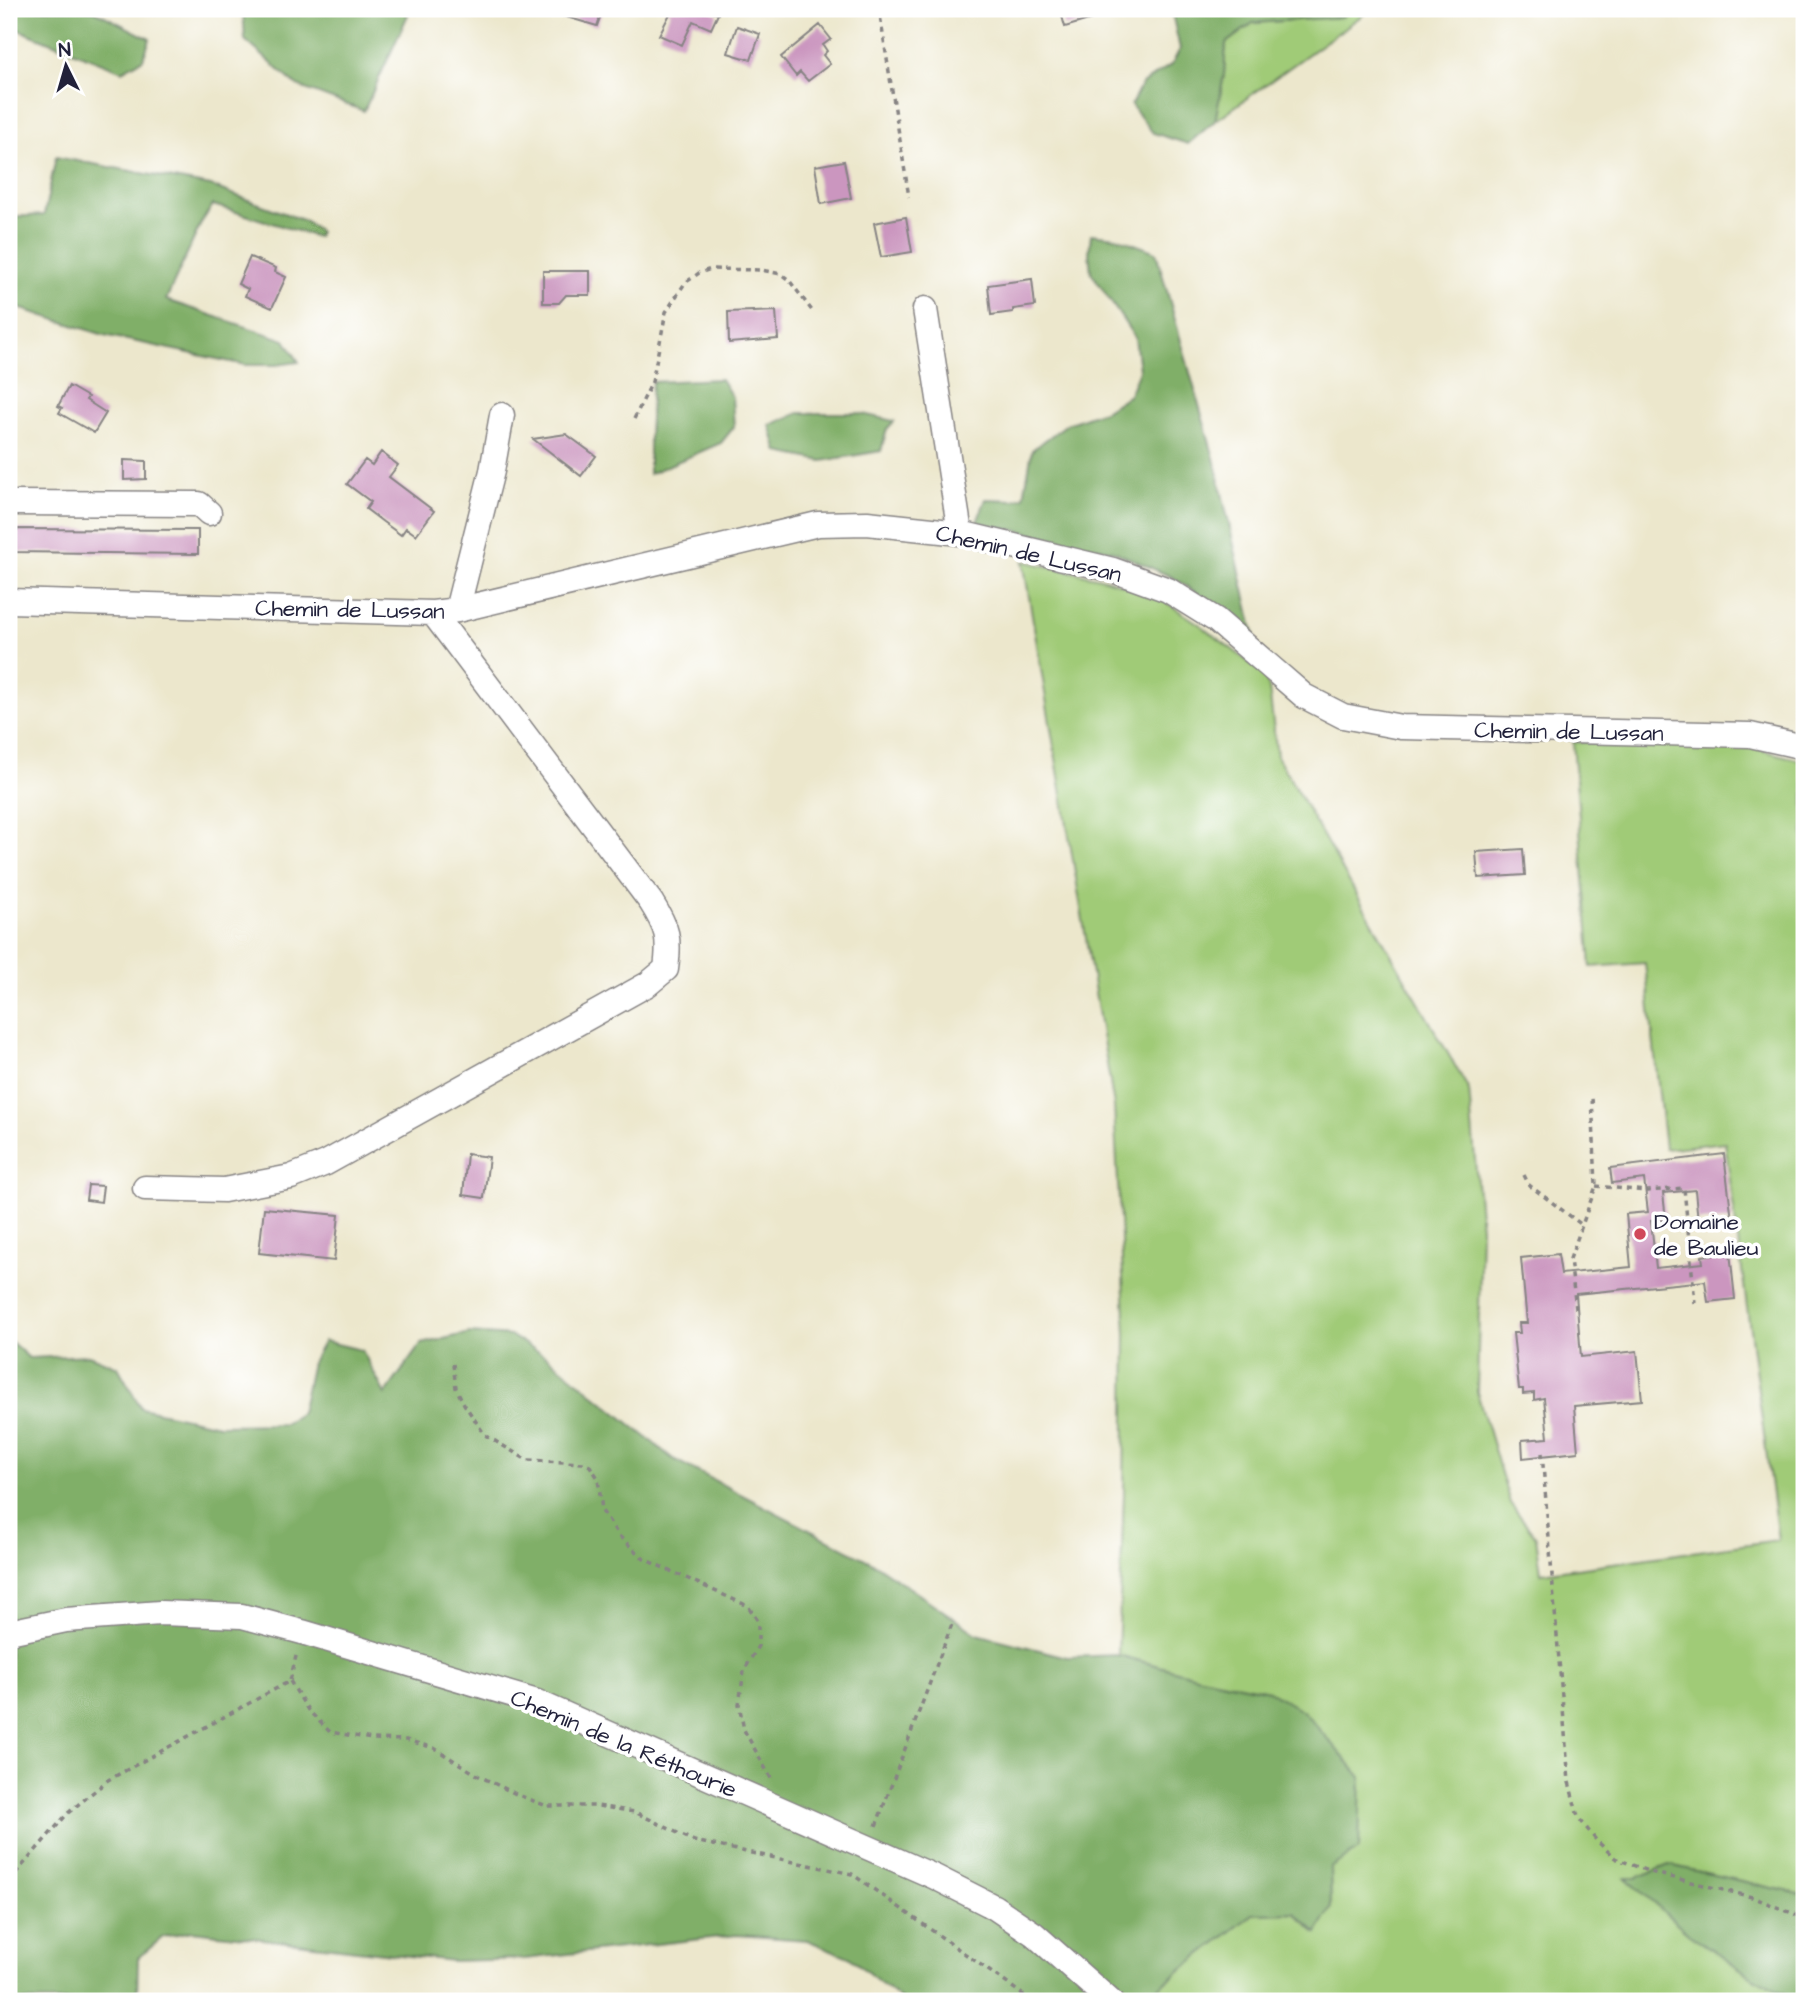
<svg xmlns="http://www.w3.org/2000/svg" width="1813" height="2010" viewBox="0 0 1813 2010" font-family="'Architects Daughter',sans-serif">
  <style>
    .green { fill: #a0cb77; stroke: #617659; stroke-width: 2 }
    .forest { fill: #80af68; stroke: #516852; stroke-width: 2 }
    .building { fill: #cb96bf }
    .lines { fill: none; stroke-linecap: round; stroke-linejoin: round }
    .minor-casing { stroke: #878484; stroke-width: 27 }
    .path { stroke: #878484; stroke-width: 3.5; stroke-dasharray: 5 5; stroke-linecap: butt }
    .minor { stroke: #fff; stroke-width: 24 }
    .poi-dot { fill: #d1495b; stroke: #fff; stroke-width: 2.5 }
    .labels { text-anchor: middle; stroke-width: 7; stroke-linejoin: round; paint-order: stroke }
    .street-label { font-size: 23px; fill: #22223b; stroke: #fff }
    .poi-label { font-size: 23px; fill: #22223b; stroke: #fff; text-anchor: start }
  </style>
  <rect width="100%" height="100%" fill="#fff"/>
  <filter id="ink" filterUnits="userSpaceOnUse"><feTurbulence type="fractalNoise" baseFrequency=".0143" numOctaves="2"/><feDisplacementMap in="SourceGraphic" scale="14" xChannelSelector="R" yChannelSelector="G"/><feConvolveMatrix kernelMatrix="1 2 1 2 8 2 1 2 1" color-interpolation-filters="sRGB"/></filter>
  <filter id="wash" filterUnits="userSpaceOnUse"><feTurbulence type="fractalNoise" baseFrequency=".00686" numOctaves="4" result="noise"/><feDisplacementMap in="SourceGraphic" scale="28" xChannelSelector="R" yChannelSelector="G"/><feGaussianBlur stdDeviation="1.57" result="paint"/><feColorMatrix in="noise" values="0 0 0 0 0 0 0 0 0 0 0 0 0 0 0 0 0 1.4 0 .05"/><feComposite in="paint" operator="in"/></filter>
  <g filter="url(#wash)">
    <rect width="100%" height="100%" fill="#ece7cc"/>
    <path class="green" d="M1348 9H1371L1215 121 1224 75 1226 43 1253 23 1342 17 1349 11Z
      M1023 561 1105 579 1155 595 1199 624 1263 673 1269 688 1277 756 1469 1090 1481 1228 1477 1392 1510 1503 1536 1537 1541 1573 1778 1540 1725 1142 1665 1149 1645 963 1591 967 1573 742 1750 747 1804 761V1895L1669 1865 1636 1878 1627 1879 1688 1933 1754 1978 1799 2001H1141L1253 1914 1295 1913 1316 1933 1331 1909 1330 1868 1269 1691 1196 1676 1118 1655 1124 1493 1126 1334 1114 1106Z"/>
    <path class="forest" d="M9 9H81L95 11 150 39 143 59 122 71 9 26Z
      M243 9H403L408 15 364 111 297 86 245 40Z
      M1171 9H1348L1349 10 1342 17 1253 23 1226 43 1224 75 1215 121 1188 144 1153 133 1131 105 1142 84 1172 64 1180 49Z
      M56 157 211 186 305 221 320 232 317 237 213 205 201 223 166 300 285 340 299 362 276 365H245L104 335 9 305V217L44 215Z
      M1091 234 1116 237 1156 252 1214 458 1254 633 1223 610 1172 577 1113 551 977 522 986 499 1014 500 1024 497 1032 450 1067 424 1106 410 1129 395 1139 370 1135 338 1091 272 1089 253Z
      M721 379 732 397 734 427 721 443 649 474V436L652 382Z
      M799 413H858L894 421 887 429 881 451 822 461 778 452 770 425Z
      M470 1333 511 1336 548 1357 673 1459 875 1564 977 1634 1067 1657 1118 1655 1196 1676 1269 1691 1303 1711 1361 1777 1359 1849 1330 1868 1331 1909 1317 1933 1295 1913 1253 1914 1141 2001H903L849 1957 807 1940 737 1935 524 1959 453 1961 192 1931 163 1937 138 1958 137 2001H9V1340L29 1358 89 1355 118 1367 141 1408 218 1425 284 1424 301 1413 312 1362 324 1341 362 1350 385 1394 421 1344Z
      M1669 1865 1804 1895V2001H1799L1754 1978 1688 1933 1626 1878H1636Z"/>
    <g id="blocks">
      <path class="building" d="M554 9H603L597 26 553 13Z
        M664 9H705L718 14 711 29 693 21 682 45 659 35 671 12Z
        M1060 9H1111L1112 13 1065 27Z
        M820 25 831 39 823 45 827 51 823 55 830 64 808 81 800 72 796 76 781 57Z
        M737 26 760 34 751 60 728 53Z
        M844 161 851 198 821 204 815 166Z
        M906 217 912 252 881 257 874 223Z
        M250 257 276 268 275 272 286 277 272 308 245 296 248 289 238 284Z
        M543 271H590V295H566L559 303H543Z
        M1032 279 1035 306 1013 309V312L991 315 988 285Z
        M753 311V312L776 311 778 339 729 343 728 312Z
        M69 386 88 397 86 400 106 413 94 433 59 413 62 408 58 406Z
        M566 434 596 456 581 476 533 439Z
        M381 452 398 465 389 477 434 511 416 535 406 528 401 535 383 522 366 509 371 502 347 484 365 460 372 465Z
        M124 460 146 461V479L124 480Z
        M12 529 198 530V554L9 552V533H12Z
        M1523 849 1525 875 1478 878 1476 852Z
        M467 1154 489 1157 484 1198 463 1195Z
        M1724 1154 1732 1220 1698 1221 1695 1190 1663 1193 1666 1220 1651 1221 1656 1268 1703 1263 1702 1256 1730 1252 1735 1299 1708 1302 1705 1281 1576 1294 1581 1357 1637 1351 1642 1400 1574 1406 1578 1452 1523 1458 1522 1440 1548 1438 1544 1398 1534 1400V1393L1523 1394V1389H1519L1513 1333H1520L1519 1323H1527L1521 1258 1558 1254 1561 1274 1631 1267 1626 1214 1648 1212 1644 1179 1612 1183 1610 1168Z
        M88 1185 103 1186 101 1202 86 1200Z
        M264 1208 339 1215 334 1261 259 1253Z"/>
    </g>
  </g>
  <g filter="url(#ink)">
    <use href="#blocks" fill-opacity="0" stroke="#878484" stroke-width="2"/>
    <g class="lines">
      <g class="minor-casing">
        <path id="minor" d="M925 309 960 533
          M9 503 199 504 209 513
          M9 601 433 613 457 610 818 524 867 523 960 533 1113 570 1168 590 1216 620 1304 696 1343 716 1401 727 1750 735 1804 747
          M457 610 492 471 502 415
          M145 1188 224 1190 291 1177 326 1163 648 984 666 969C670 938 668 929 651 902L433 613
          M9 1632 66 1620 160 1613 242 1616 302 1632 537 1702 935 1877 994 1907 1034 1934 1110 2001"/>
      </g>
      <path class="path" d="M879 9 909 197
        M634 419 652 382 666 312 685 283 699 273 711 269 761 270 781 274 789 280 813 312
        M1524 1175 1529 1185 1582 1225
        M1596 1186 1647 1191 1684 1188 1695 1303
        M1576 1309 1570 1259 1596 1186 1592 1096
        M453 1364 456 1388 464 1404 485 1435 527 1460 583 1463 590 1466 598 1478 602 1511 619 1536 644 1559 748 1606 758 1621V1646L744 1671 739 1704 744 1730 772 1780
        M1542 1453 1569 1782 1578 1817 1596 1840 1615 1858 1650 1872 1752 1897 1804 1918
        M290 1681 308 1710 330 1732 372 1739 406 1740 434 1748 479 1776 518 1795 547 1806H598L635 1812 694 1841 852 1874 1032 2001
        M876 1826 952 1624
        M9 1881 68 1813 108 1780 290 1681 297 1652"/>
      <use href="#minor" class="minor"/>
    </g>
  </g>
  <circle class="poi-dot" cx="1640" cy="1234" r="7"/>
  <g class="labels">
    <g class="street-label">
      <text transform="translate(1029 553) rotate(13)" y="8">Chemin de Lussan</text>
      <text transform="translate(350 609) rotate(1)" y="8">Chemin de Lussan</text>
      <text transform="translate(1569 731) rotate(1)" y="8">Chemin de Lussan</text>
      <text transform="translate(624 1743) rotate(23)" y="8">Chemin de la Réthourie</text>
    </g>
    <g class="poi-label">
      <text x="1654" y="1229">Domaine<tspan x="1654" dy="26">de Baulieu</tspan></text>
    </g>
  </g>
  <rect width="1813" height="2010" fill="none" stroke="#fff" stroke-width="35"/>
  <g transform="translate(66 66) rotate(355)" stroke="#ffffff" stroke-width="5" paint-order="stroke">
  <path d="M0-5L12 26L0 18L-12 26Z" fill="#22223b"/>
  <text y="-10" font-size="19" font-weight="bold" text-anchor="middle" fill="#22223b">N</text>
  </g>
</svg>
